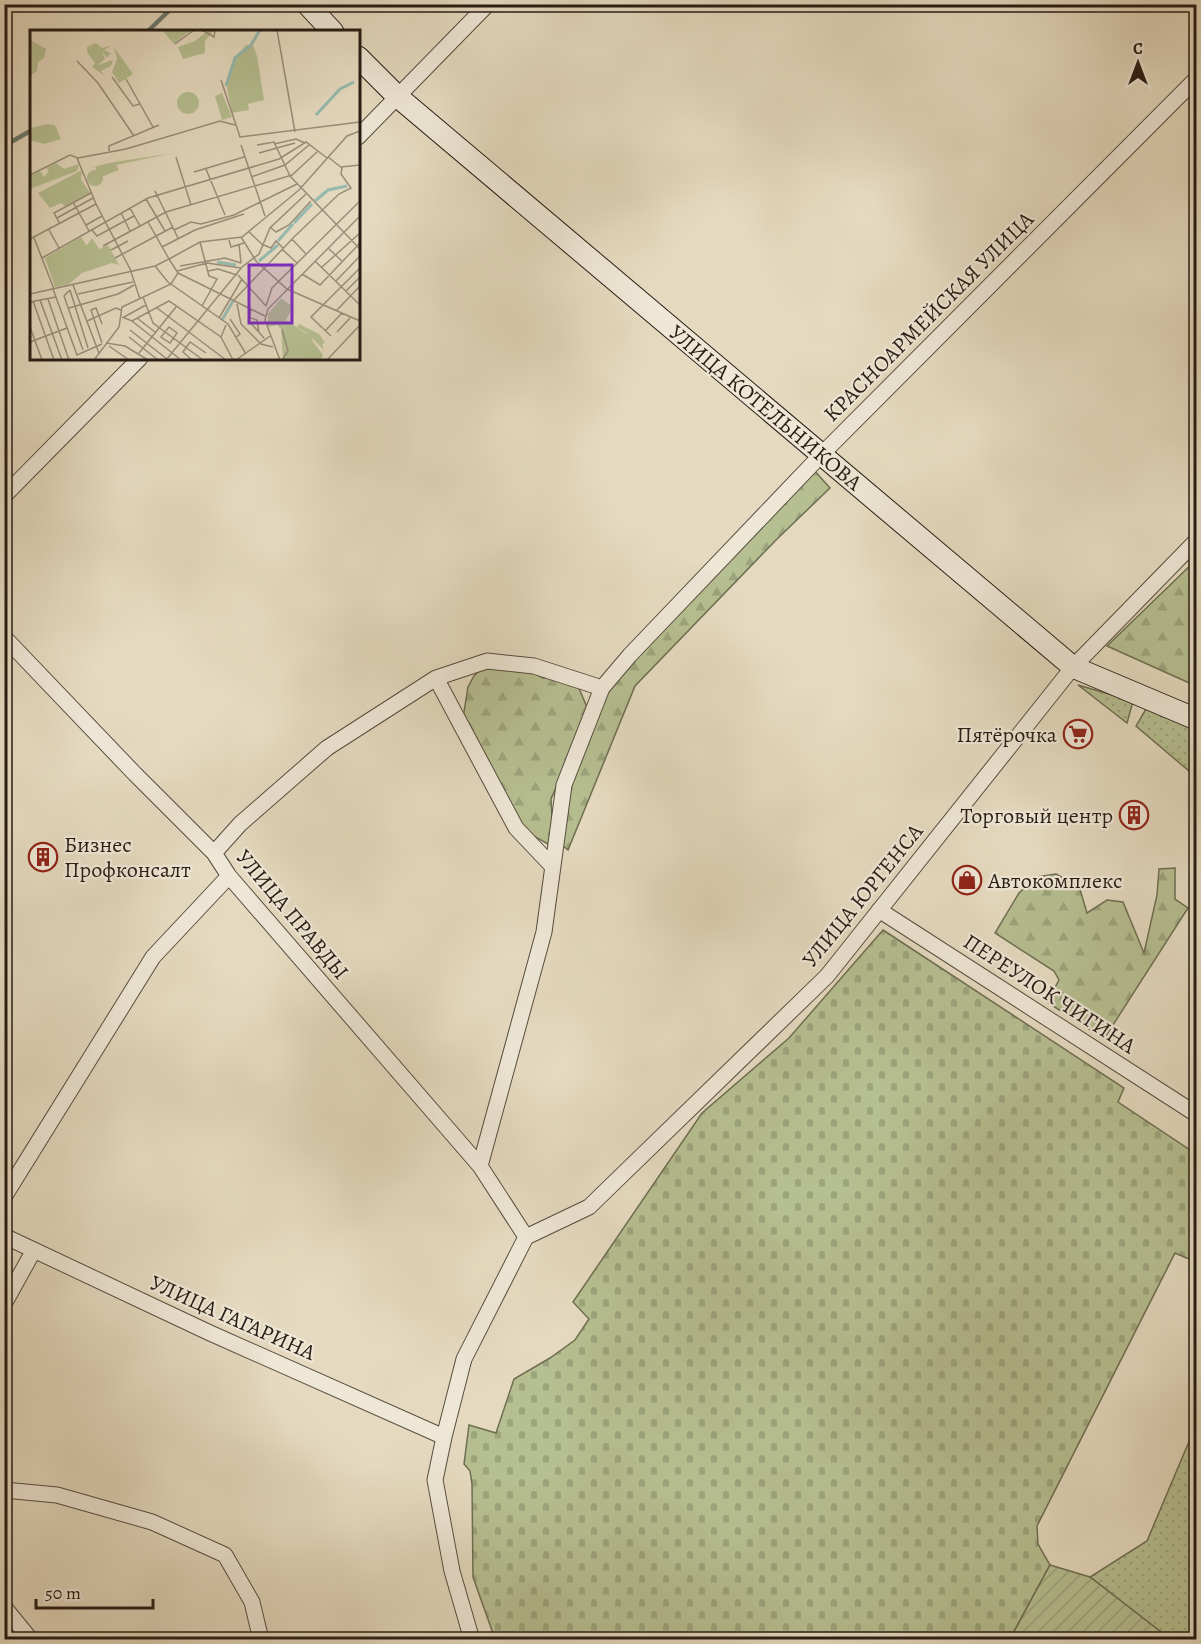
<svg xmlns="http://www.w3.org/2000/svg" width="1201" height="1644" viewBox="0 0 1201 1644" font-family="Alegreya,serif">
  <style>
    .grass { fill: url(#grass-dots); stroke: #6e6e52; stroke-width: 1.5 }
    .forest { fill: url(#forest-firs); stroke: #6e6e52; stroke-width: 1.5 }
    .cemetery { fill: url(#cemetery-stones); stroke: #6e6e52; stroke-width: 1.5 }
    .garden { fill: url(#garden-furrows); stroke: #6e6e52; stroke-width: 1.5 }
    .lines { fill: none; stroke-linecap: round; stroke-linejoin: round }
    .stream { stroke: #6a7b71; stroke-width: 4.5 }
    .street-casing { stroke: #564c3f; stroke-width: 17 }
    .secondary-casing { stroke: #271c14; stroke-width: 23 }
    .street { stroke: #eee7d6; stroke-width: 15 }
    .secondary { stroke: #eee7d6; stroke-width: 21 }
    .labels { text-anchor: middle; stroke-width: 4.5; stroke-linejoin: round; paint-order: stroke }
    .street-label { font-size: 22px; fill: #271c14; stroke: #eee7d6 }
    .poi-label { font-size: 22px; fill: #271c14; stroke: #eee7d6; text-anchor: end }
    .inset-river { fill: none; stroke: #96bbaf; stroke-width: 3 }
    .inset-road { fill: none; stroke: #998e7b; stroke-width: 1.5 }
    .view { fill: #7b2cbf; fill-opacity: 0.15; stroke: #7b2cbf; stroke-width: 3 }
    .inset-edge { fill: none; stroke: #271c14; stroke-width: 3 }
  </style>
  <defs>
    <pattern id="grass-dots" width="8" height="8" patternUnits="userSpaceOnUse" patternTransform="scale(1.5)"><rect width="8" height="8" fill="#b6bf91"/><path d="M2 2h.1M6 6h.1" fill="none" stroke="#9ca47c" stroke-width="1.8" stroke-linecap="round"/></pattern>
    <pattern id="forest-firs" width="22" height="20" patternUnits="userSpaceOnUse" patternTransform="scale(1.5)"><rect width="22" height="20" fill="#b6bf91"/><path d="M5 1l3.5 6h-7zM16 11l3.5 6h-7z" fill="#9ca47c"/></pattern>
    <pattern id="cemetery-stones" width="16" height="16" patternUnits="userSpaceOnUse" patternTransform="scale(1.5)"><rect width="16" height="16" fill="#b6bf91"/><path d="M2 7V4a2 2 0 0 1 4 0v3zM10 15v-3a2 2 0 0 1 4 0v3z" fill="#9ca47c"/></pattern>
    <pattern id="garden-furrows" width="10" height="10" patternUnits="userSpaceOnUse" patternTransform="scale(1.5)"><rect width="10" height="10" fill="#b6bf91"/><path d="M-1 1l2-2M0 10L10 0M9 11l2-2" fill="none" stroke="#9ca47c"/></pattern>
  </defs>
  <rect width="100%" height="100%" fill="#e5dac0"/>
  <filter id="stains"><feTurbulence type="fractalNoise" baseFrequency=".00333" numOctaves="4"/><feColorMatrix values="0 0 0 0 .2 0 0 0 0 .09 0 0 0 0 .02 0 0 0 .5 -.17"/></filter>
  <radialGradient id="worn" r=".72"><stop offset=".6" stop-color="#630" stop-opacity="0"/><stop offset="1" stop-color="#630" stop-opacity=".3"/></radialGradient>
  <path class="grass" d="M1078 685 1133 701 1127 723Z
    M1146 709 1196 729V777L1136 726Z
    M1196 1425V1639H1170L1090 1577 1147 1541Z"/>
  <path class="forest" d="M813 469 830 488 776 540 635 686 568 850 562 845 568 785 608 685Z
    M1196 560V686L1107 646Z
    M482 668 532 672 543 678H552L578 686 589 712 551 799 552 817 550 845 535 837 520 824 463 718 468 687 474 676Z
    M1175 868V899L1188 908 1104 1039 1047 1002 1059 980 1054 971 995 933 1019 893 1037 877 1056 874 1079 886 1087 913 1107 900 1123 902 1144 953 1157 895 1159 869Z"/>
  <path class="cemetery" d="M883 930 1124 1088 1118 1102 1196 1154V1262L1175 1253 1037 1526 1038 1544 1050 1565 1010 1639H495L473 1577 472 1484 470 1471 464 1464 469 1425 496 1433 514 1379 550 1358 575 1340 589 1319 573 1302 702 1113 789 1038Z"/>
  <path class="garden" d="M1050 1565 1090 1577 1170 1639H1010Z"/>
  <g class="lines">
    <path class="stream" d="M147 32 176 4
      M4 146 32 130"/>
    <g class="street-casing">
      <path id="street" d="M358 137 488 4
        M4 496 140 358
        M4 637 135 774 214 853 229 876 480 1166 526 1237
        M436 678 516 828 553 867
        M214 853 240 824 327 748 436 678 487 661 534 666 602 688
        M879 910 1196 1114
        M480 1166 544 932 564 785 602 688 630 655 822 454 1196 79
        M4 1197 153 957 229 876
        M4 1236 210 1333 444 1437
        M526 1237 589 1207 827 976 1073 667 1196 541
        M4 1304 34 1250
        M4 1490 57 1495 152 1522 225 1555 252 1602 261 1640
        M4 1607 31 1640
        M472 1640 452 1571 435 1480 444 1437 464 1359 526 1237"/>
    </g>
    <g class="secondary-casing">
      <path id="secondary" d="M307 4 333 32
        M358 57 398 97 1073 667 1196 719"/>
    </g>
    <use href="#street" class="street"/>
    <use href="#secondary" class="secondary"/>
  </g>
  <defs>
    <g id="supermarket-ring" transform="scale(1.5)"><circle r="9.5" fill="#eee7d6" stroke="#8f2418" stroke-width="1.5"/><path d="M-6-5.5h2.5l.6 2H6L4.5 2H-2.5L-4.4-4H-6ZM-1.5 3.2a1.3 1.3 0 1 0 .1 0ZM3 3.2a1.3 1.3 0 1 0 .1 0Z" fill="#8f2418"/></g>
    <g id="building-ring" transform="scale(1.5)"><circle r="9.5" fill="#eee7d6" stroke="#8f2418" stroke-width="1.5"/><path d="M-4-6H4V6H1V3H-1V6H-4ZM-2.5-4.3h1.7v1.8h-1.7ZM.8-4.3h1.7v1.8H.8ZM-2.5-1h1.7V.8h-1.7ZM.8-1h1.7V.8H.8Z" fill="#8f2418"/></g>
    <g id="shop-ring" transform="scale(1.5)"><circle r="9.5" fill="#eee7d6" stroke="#8f2418" stroke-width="1.5"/><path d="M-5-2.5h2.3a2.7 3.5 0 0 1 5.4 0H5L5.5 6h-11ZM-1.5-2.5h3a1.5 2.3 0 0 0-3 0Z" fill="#8f2418"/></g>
  </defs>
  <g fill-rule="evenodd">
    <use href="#supermarket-ring" x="1078" y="734"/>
    <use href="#building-ring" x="1134" y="815"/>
    <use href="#building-ring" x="43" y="857"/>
    <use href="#shop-ring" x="967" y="880"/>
  </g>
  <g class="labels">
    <g class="street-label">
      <text transform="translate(928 316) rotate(-45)" y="8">КРАСНОАРМЕЙСКАЯ УЛИЦА</text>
      <text transform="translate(766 407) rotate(40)" y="8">УЛИЦА КОТЕЛЬНИКОВА</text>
      <text transform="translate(862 895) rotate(-51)" y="8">УЛИЦА ЮРГЕНСА</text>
      <text transform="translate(293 914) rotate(50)" y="8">УЛИЦА ПРАВДЫ</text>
      <text transform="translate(1050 993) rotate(33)" y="8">ПЕРЕУЛОК ЧИГИНА</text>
      <text transform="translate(233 1317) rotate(24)" y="8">УЛИЦА ГАГАРИНА</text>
    </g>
    <g class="poi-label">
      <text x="1057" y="742">Пятёрочка</text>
      <text x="1113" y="823">Торговый центр</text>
      <text x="64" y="852" text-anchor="start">Бизнес<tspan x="64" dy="25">Профконсалт</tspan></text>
      <text x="988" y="888" text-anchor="start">Автокомплекс</text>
    </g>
  </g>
  <g transform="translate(30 30)">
    <rect width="330" height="330" fill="#e5dac0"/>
    <path d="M0 10 16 19 14 28 8 32 7 41 0 46ZM143 123 86 135 89 140 71 147 65 137 53 140 79 133ZM52 140 51 149 60 163 35 176 31 173 20 178 8 163Z" fill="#b6bf91"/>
    <path d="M179 0 183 1 175 11V23L153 29 148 17 165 11ZM66 13 72 18 81 16 74 20 81 23 77 28 72 21 75 29 68 35 83 30 81 36 71 41 75 46 62 37 65 33 57 22V17ZM18 94 25 95 31 109 14 114 0 110 1 98ZM26 133 34 139 49 134 47 141 0 159V146L10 141 14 147 19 141 16 138ZM269 294 289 304 295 313 292 314 294 320 282 308 283 313 278 310 277 303 267 297Z" fill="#b6bf91"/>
    <path d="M251 268 263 277 251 299 247 295 238 297V284Z" fill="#b6bf91"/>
    <path d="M62 208 69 219 78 215 89 235 82 233 52 243 39 254 25 257 15 228 39 214 57 215Z" fill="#b6bf91"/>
    <path d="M132 0H161L144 14ZM216 15H223L227 26 234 70 218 74 219 80 202 83 197 58 200 42 205 28ZM84 17 103 44 89 53 82 42 87 29ZM147 73a11 11 0 1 1 22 0a11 11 0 1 1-22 0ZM192 63 202 87 192 90 185 66ZM57 148a8 8 0 1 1 16 0a8 8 0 1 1-16 0ZM256 290 277 304 293 325 291 330H253L251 299Z" fill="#b6bf91"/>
    <path d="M51 207 57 216 52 223 43 226 39 214Z" fill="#b6bf91"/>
    <path class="inset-river" d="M196 56 205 28 221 15 230 0M286 85 310 59 324 52M285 171 298 160 317 156M264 193 282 174M248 211 263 194M229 231 248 215M187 232 206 235M192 290 203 271"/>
    <path class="inset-road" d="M172 0 184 7 185 0M247 0 265 102M145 14 164 0M47 31 68 53 104 106M82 47 103 76 110 74M96 49 123 97M191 50 210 107 330 92M244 114 266 109 275 113M211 115 235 186M227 115 244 112 260 146 330 219M79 121V116L129 95M229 123 265 113M146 127 161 175M47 128 66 174 100 239 110 269M311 137 330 135M176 139 195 185M164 142 214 127M0 145 40 125 48 128 96 119 190 91 205 95M221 147 255 135 279 115M125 161 148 208M116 169 135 201M43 172 59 201M100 178 110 196M91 183 100 201M27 188 63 168M30 194 24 183 61 163M171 194 204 185 267 154M56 195 72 186M241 198 246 202 259 195 281 171M19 200 29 218M62 200 67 206 104 186M144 200 161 192 171 194M219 202 234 216M211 207 226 231 257 259 330 291M4 208 24 259M0 209 66 174M262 209 276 224M199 210 201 217 214 213M170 212 179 246 187 249 172 276M209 214 211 233M234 215 241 218 246 211 253 218M73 216 136 182 262 145 288 121M132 217 165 200 214 184M298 218 312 231M252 219 267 233M81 220 98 211M12 228 118 168 249 129 276 112 297 128M85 228 143 197M285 231 330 275M125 236 138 252 198 294 216 324M150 236 195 228 211 233M292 237 330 203M147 241 177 233 211 238M178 241 188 239 207 245M148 243 235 286M272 244 290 255 330 213M208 245 236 276M306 251 330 226M43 255 69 323M23 259 47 325 72 314M40 260 34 266 53 320M40 260 58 318M316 261 330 247M0 264 125 236 139 229 118 192M48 264 103 252M113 267 123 293 173 330M18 269 39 330M10 270 32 330M204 270 264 207 309 164 321 158 311 144 312 138 298 127M3 271 24 330M0 272 26 267M207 274 211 294 231 314 243 317M236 276 242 258 330 171M39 278 88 264 104 255M127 278 196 330M221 279 219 291 234 308M238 279 330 186M238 279 235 290 250 330M307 280 330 256M92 287 102 291 139 271 191 307M94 287 116 275M218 287 227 290 229 303M107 288 125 302M189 288 212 249M200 289 210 304 206 307M57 291 86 278 91 280M102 291 151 330M196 295 191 307 203 330M0 297 12 330M139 297 147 303 140 313 131 307ZM252 299 258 321 252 330M100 300 137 329M295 301 312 283M307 302 321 287M301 306 281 287 330 238M99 307 128 330M0 312 37 298M72 313 61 280 66 278 72 294M76 313 95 316 118 330M79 316 99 330M109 323 146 277M64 330 89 297 92 277 141 254 148 243 139 229 170 212 212 207 269 160 317 106 330 101M136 330 212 237 229 224 240 198 276 164M162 330 153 322 160 312 176 323M206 330 240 306M297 330 330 295"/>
    <path class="view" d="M219 235H262V293H219Z"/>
    <rect width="330" height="330" class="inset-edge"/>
  </g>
  <rect width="1201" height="1644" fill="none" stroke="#e5dac0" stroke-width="24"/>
  <rect x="6" y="6" width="1189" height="1632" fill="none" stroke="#271c14" stroke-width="3"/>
  <rect x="12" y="12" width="1177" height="1620" fill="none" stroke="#271c14" stroke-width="1.5"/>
  <g transform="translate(1138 63)" stroke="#eee7d6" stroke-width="4.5" paint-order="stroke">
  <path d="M0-4.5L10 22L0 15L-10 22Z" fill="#271c14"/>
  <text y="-9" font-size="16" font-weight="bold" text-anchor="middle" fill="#271c14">С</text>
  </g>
  <path d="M36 1599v9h117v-9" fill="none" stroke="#271c14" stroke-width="3"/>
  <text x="45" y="1599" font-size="18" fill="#271c14" stroke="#eee7d6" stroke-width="4.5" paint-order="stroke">50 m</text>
  <rect width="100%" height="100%" filter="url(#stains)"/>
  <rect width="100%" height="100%" fill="url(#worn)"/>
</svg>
